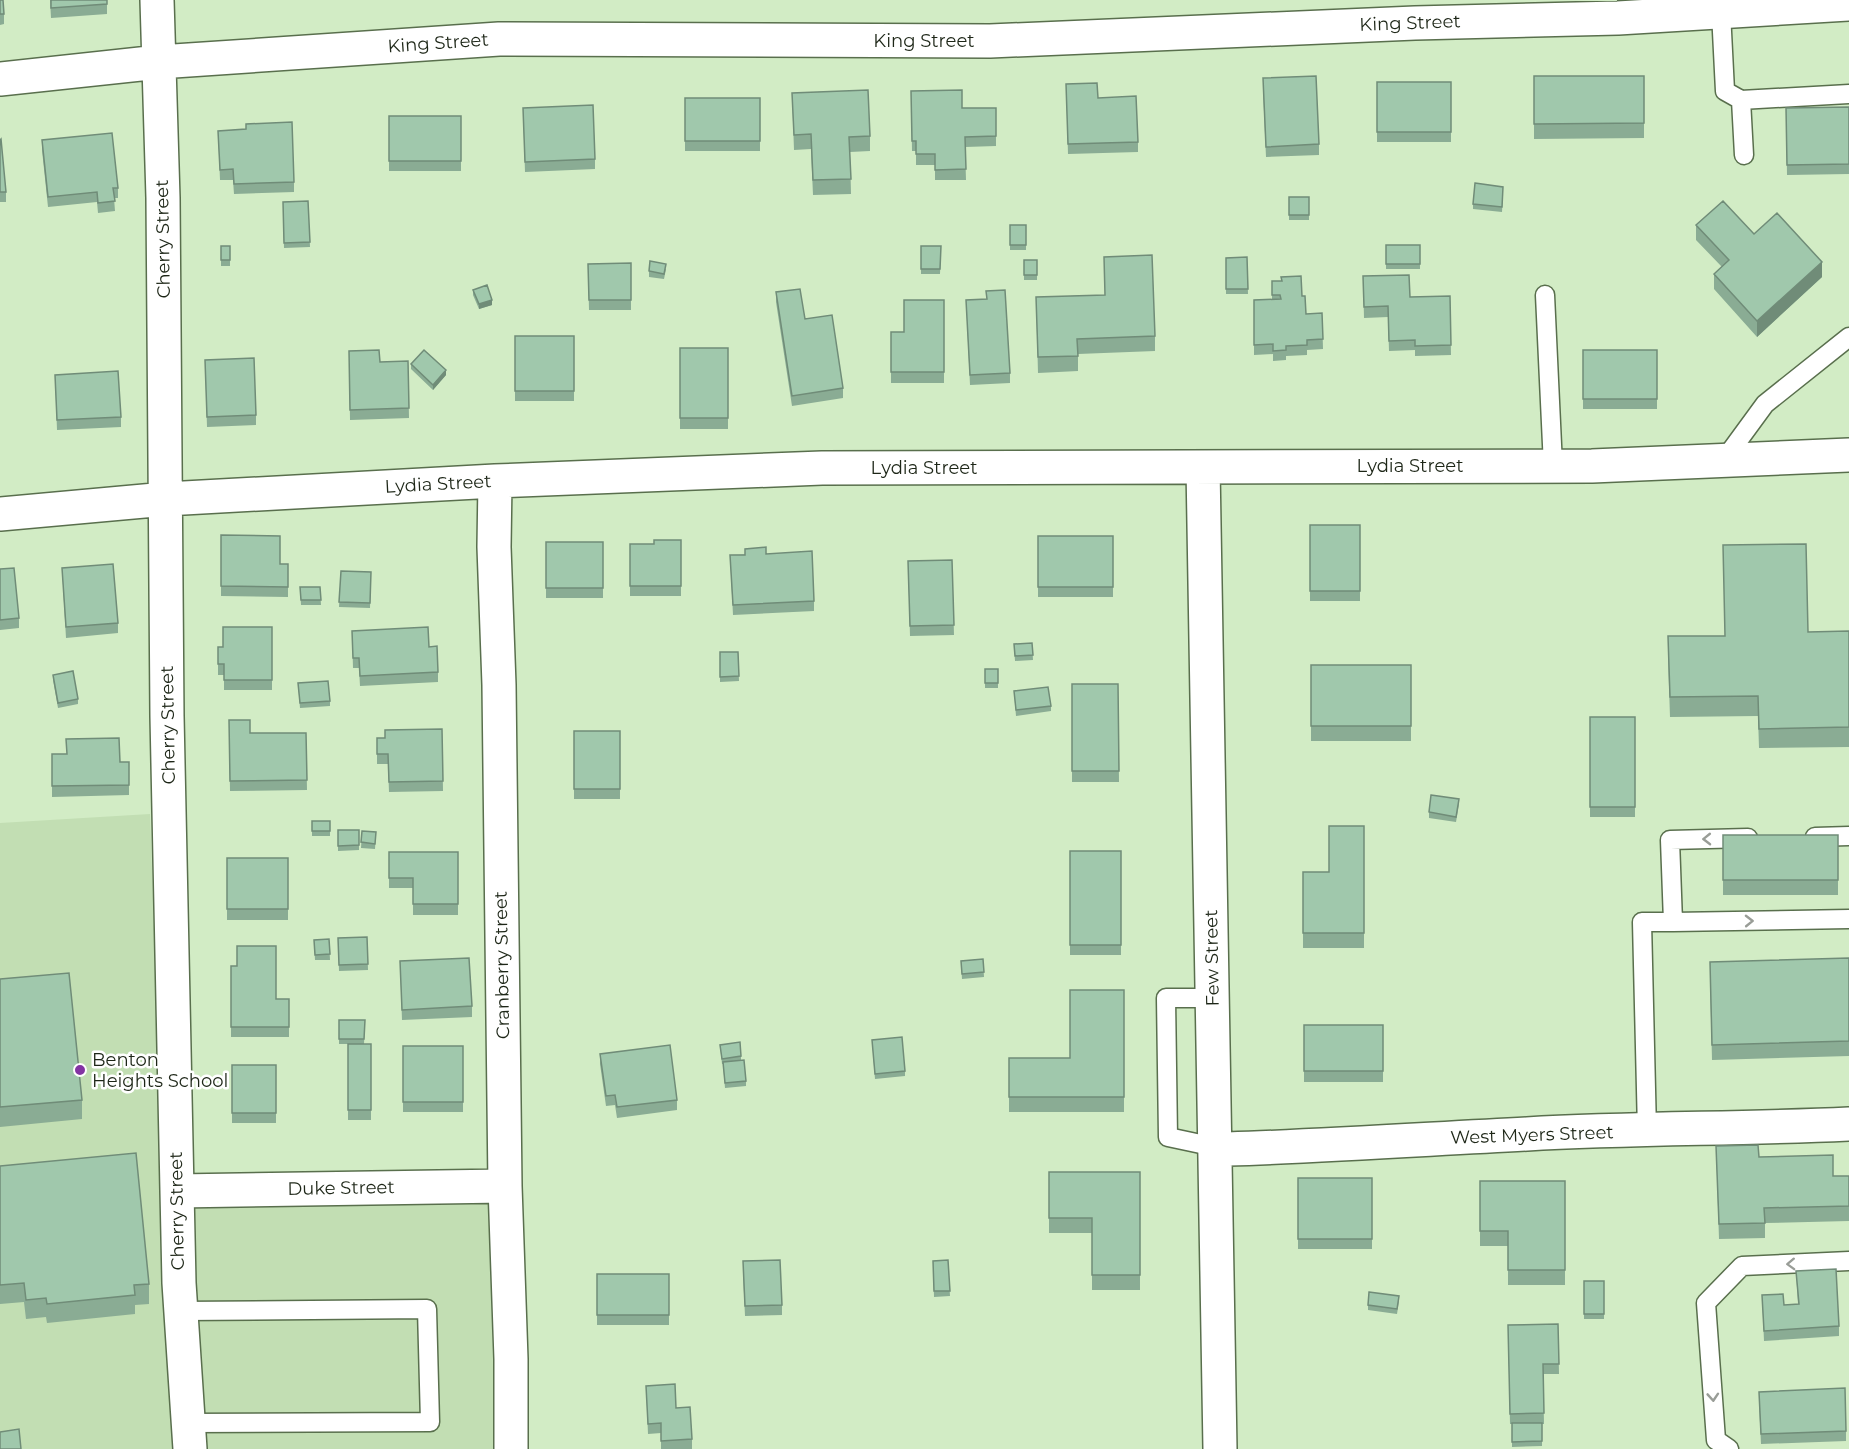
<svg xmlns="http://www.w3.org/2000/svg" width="1849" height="1449" viewBox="0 0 1849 1449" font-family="Montserrat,sans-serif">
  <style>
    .built { fill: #c2deb3 }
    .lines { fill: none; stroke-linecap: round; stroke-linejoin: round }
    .service-casing { stroke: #596f4d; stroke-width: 21 }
    .minor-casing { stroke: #596f4d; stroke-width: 36 }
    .service { stroke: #fff; stroke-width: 18 }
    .minor { stroke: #fff; stroke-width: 33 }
    .wall { fill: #8aac94 }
    .shaded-wall { fill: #708c78 }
    .building { fill: #a0c8ac; stroke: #708c78; stroke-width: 1.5 }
    .oneway { stroke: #999d97 }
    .poi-dot { fill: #8333a3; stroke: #fff; stroke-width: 2 }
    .labels { text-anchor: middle; stroke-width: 5; stroke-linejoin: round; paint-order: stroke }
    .street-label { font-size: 18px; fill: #1d2617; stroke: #fff }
    .poi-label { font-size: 18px; fill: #1d2617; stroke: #fff; text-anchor: start }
  </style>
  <rect width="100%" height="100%" fill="#d2ecc5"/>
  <path class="built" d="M150 814 164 1204 489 1203 495 1449H0V823Z"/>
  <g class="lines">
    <g class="service-casing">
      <path id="service" d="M1721 12 1725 91 1741 100 1849 94
        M1741 100 1744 155
        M1545 295 1553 466
        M1724 460 1765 404 1849 337
        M1815 837 1849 836
        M1748 838 1670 840 1673 922 1849 919
        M1212 998H1166L1168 1137 1215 1147
        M1647 1131 1642 922H1673
        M181 1311 427 1309 430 1422 188 1423
        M1729 1449 1716 1440 1706 1303 1742 1266 1849 1261"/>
    </g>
    <g class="minor-casing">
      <path id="minor" d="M157 0 163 198 167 716 177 1191 179 1283 190 1449
        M0 79 159 62 499 39 990 41 1415 23 1618 18 1849 4
        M1203 467 1220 1449
        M495 481 494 547 499 685 505 1186 511 1359V1449
        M0 514 166 499 495 481 822 468 1592 466 1849 455
        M1215 1147 1228 1149C1328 1146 1428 1139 1527 1134 1634 1128 1742 1129 1849 1124
        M177 1191 505 1186"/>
    </g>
    <use href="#service" class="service"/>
    <use href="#minor" class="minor"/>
  </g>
  <path class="wall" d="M0 0 4 14V24L0 25Z
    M50 0H107V14L51 18Z
    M1534 76H1644V138L1534 139Z
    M1377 82H1451V142H1377Z
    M1066 84 1098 98 1138 142V152L1068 154Z
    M1263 89 1319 144V155L1266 157Z
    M911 91 962 108H996V146L965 147 966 180H935V165H916V151H912Z
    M792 93 870 136V151L850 152 851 194 813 195 811 149 794 150Z
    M685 98H760V151H685Z
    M1849 107V174L1787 175 1786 108Z
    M523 108 595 159V169L525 172Z
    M389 116H461V171H389Z
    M218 131 294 182V192L234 194 233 180H220Z
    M0 140 6 192V202H0Z
    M42 140 118 188V198H114L115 211 98 213 97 202 48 207 42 150Z
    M1503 192 1502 212 1473 209V204Z
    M1289 197H1309V220H1289Z
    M308 201 310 247 284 248 283 202Z
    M1010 225H1026V250H1010Z
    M1696 225 1754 234 1822 277 1757 337 1714 289V274L1722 267 1696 240Z
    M1386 245H1420V269H1386Z
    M221 246H230V266H221Z
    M921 246H941L940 274H921Z
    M1247 257 1248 294H1226V258Z
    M1024 260H1037V280H1024Z
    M631 263V310H589L588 264Z
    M666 269 664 279 649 277V271Z
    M1363 276 1410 297 1450 296 1451 355 1415 356V350L1389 351 1388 317 1364 318Z
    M1272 281 1302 296 1306 314 1322 313 1323 349 1307 350V355L1286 356V360L1273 361V354L1254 355V300L1272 299Z
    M473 290 492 305 479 309 473 295Z
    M776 292 805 319 843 388V398L792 406 776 302Z
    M1036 297 1155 336V351L1078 354V371L1038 373Z
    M986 299 1010 373V383L970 385 966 300Z
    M944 300V383H891V332H904Z
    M515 336H574V401H515Z
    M680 348H728V429H680Z
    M1583 350H1657V409H1583Z
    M349 351 380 362 408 361 409 418 350 420Z
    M205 360 256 415V425L207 427Z
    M411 364 446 375 433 390 411 369Z
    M55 375 121 417V427L57 430Z
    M1310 525H1360V601H1310Z
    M221 535 280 564H288V597L221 596Z
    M1038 536H1113V597H1038Z
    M681 540V596H630V544H654Z
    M546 542H603V598H546Z
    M766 554 814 601V611L733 615 730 555Z
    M952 560 954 635 910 636 908 561Z
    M62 568 118 623V633L66 638Z
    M0 569 19 618V628L0 630Z
    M341 571 371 572 370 608 339 607Z
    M300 587H320L321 605H301Z
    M272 627V690H224V675H218V647H223Z
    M352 631 429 647 438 672V682L360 686 359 668H353Z
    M1849 631V747L1759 748 1758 716 1670 717 1668 656 1724 636 1808 632Z
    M1032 643 1033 660 1015 661 1014 644Z
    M720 652H738L739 681 720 682Z
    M1311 665H1411V741H1311Z
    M985 669H998V688H985Z
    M53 675 78 699V704L58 708 53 680Z
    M298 683 330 701V706L300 708Z
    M1072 684H1118L1119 782H1072Z
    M1014 691 1051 706V711L1016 716Z
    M1590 717H1635V817H1590Z
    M229 720 250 733H306L307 790 230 791Z
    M442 729 443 791 389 792 388 764H377V738H385Z
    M574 731H620V799H574Z
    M52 754 120 762H129V795L52 797Z
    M1459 804 1456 822 1429 818V812Z
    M312 821H330V836H312Z
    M1364 826V948H1303V872H1329Z
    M338 830H359V850L338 851Z
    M362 831 376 832 375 849 361 848Z
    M1723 835H1838V895H1723Z
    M1070 851H1121V955H1070Z
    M389 852H458V915H413V888H389Z
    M227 858H288V920H227Z
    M367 937 368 970 339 971 338 938Z
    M329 939 330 960H315L314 940Z
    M1849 958V1056L1712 1060 1710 977Z
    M983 959 984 977 962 979 961 961Z
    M400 961 472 1006V1017L402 1020Z
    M231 966H237L276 999H289V1037H231Z
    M0 979 82 1100V1119L0 1127Z
    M1124 990V1112H1009V1058H1070Z
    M339 1020H365L364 1044H371V1120H348V1044H339Z
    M1304 1025H1383V1082H1304Z
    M872 1040 905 1071V1076L875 1079Z
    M720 1045 741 1056V1060L746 1081V1086L725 1088 723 1064H722Z
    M403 1046H463V1112H403Z
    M600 1054 677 1100V1110L617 1118 615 1105 606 1106 600 1064Z
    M232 1065H276V1123H232Z
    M1716 1146 1833 1176H1849V1221L1765 1223V1238L1719 1239Z
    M0 1166 149 1284V1304L135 1305V1314L47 1323 46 1317 26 1319 24 1302 0 1304Z
    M1049 1172H1140V1290H1092V1233H1049Z
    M1298 1178H1372V1249H1298Z
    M1480 1181H1565V1285H1508V1246H1480Z
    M948 1260 950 1296 934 1297 933 1261Z
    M1796 1271 1839 1326V1336L1764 1341 1762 1295 1784 1305 1798 1304Z
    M743 1272 782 1305V1315L745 1316Z
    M597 1274H669V1325H597Z
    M1584 1281H1604V1319H1584Z
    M1399 1301 1397 1314 1368 1310V1305Z
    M1558 1324 1559 1374H1543L1544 1424H1542V1446L1512 1447V1424H1510L1508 1325Z
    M646 1386 676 1408 692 1439V1449H661V1433L648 1434Z
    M1759 1402 1846 1431V1441L1761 1444Z"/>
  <path class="shaded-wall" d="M1822 262V277L1757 337V321Z
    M492 300V305L479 309V304Z
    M446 370V375L433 390V385Z"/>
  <path class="building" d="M0 0H3L4 14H0Z
    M51 0H107V4L51 8Z
    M1316 76 1319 144 1266 147 1263 78Z
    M1534 76H1644V123L1534 124Z
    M1377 82H1451V132H1377Z
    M1097 83 1098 98 1136 96 1138 142 1068 144 1066 84Z
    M868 90 870 136 849 137 851 179 813 180 811 134 794 135 792 93Z
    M962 90V108H996V136L965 137 966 169 935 170V154H916V141H912L911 91Z
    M685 98H760V141H685Z
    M593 105 595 159 525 162 523 108Z
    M1849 107V164L1787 165 1786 108Z
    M389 116H461V161H389Z
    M292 122 294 182 234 184 233 169 220 170 218 131 246 129V124Z
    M112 133 118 188H113L115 201 98 203 97 192 48 197 42 140Z
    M1 139 6 192H0V140Z
    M1475 183 1503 187 1502 207 1473 204Z
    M1289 197H1309V215H1289Z
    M308 201 310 242 284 243 283 202Z
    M1723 201 1754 234 1777 213 1822 262 1757 321 1714 274 1729 260 1696 225Z
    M1010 225H1026V245H1010Z
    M1386 245H1420V264H1386Z
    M221 246H230V260H221Z
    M921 246H941L940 269H921Z
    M1152 255 1155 336 1077 339 1078 356 1038 357 1036 297 1105 295 1104 257Z
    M1247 257 1248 289H1226V258Z
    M1024 260H1037V275H1024Z
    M650 261 666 264 664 274 649 271Z
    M631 263V300H589L588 264Z
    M1409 275 1410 297 1450 296 1451 345 1415 346V340L1389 341 1388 306 1364 307 1363 276Z
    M1301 276 1302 296H1305L1306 314 1322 313 1323 339 1307 340V345L1286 346V350L1273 351V344L1254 345V300L1281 299 1280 295H1272V281H1282L1281 277Z
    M487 285 492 300 479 304 473 290Z
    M800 289 805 319 832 315 843 388 792 396 776 292Z
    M1005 290 1010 373 970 375 966 300 987 299 986 291Z
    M904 300H944V372H891V332H904Z
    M515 336H574V391H515Z
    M680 348H728V418H680Z
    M379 350 380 362 408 361 409 408 350 410 349 351Z
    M424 350 446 370 433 385 411 364Z
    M1583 350H1657V399H1583Z
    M254 358 256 415 207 417 205 360Z
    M118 371 121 417 57 420 55 375Z
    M1310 525H1360V591H1310Z
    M221 535 280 536V564H288V587L221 586Z
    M1038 536H1113V587H1038Z
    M654 540H681V586H630V544H654Z
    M546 542H603V588H546Z
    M1806 544 1808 632 1849 631V727L1759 729 1758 696 1670 697 1668 636H1725L1723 545Z
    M766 547V554L812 551 814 601 733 605 730 555H745V549Z
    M952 560 954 625 910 626 908 561Z
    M113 564 118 623 66 627 62 568Z
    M14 568 19 618 0 620V569Z
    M341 571 371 572 370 603 339 602Z
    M300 587H320L321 600H301Z
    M223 627H272V680H224V664H218V647H223Z
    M428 627 429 647 437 646 438 672 360 676 359 658H353L352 631Z
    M1032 643 1033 655 1015 656 1014 644Z
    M720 652H738L739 676 720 677Z
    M1311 665H1411V726H1311Z
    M985 669H998V683H985Z
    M73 671 78 699 58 703 53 675Z
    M328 681 330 701 300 703 298 683Z
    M1072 684H1118L1119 771H1072Z
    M1048 687 1051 706 1016 710 1014 691Z
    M1590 717H1635V807H1590Z
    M229 720H250V733H306L307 780 230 781Z
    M442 729 443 781 389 782 388 754H377V738H385V730Z
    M574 731H620V789H574Z
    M119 738 120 762H129V785L52 786V754H67L66 739Z
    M1431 795 1459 799 1456 817 1429 812Z
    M312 821H330V831H312Z
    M1329 826H1364V933H1303V872H1329Z
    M338 830H359V845L338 846Z
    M362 831 376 832 375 844 361 842Z
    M1723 835H1838V880H1723Z
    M1070 851H1121V945H1070Z
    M389 852H458V904H413V878H389Z
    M227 858H288V909H227Z
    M367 937 368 964 339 965 338 938Z
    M329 939 330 954 315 955 314 940Z
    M237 946H276V999H289V1027H231V966H237Z
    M469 958 472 1006 402 1010 400 961Z
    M1849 958V1041L1712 1045 1710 962Z
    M983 959 984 972 962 974 961 961Z
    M69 973 82 1100 0 1107V979Z
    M1070 990H1124V1097H1009V1058H1070Z
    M339 1020H365L364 1039H339Z
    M1304 1025H1383V1071H1304Z
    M902 1037 905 1071 875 1074 872 1040Z
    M740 1042 741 1056 722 1059 720 1045Z
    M348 1044H371V1110H348Z
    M670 1045 677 1100 617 1107 615 1095 606 1096 600 1054Z
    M403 1046H463V1102H403Z
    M744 1060 746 1081 725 1083 723 1062Z
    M232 1065H276V1113H232Z
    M1758 1145 1759 1157 1833 1155V1176H1849V1206L1764 1208 1765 1223 1719 1224 1716 1146Z
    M136 1153 149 1284 134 1285 135 1295 47 1304 46 1298 26 1300 24 1283 0 1285V1166Z
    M1049 1172H1140V1275H1092V1218H1049Z
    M1298 1178H1372V1239H1298Z
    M1480 1181H1565V1270H1508V1231H1480Z
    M780 1260 782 1305 745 1306 743 1261Z
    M948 1260 950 1291H934L933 1261Z
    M1836 1269 1839 1326 1764 1331 1762 1295 1783 1294 1784 1305 1799 1304 1796 1271Z
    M597 1274H669V1315H597Z
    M1584 1281H1604V1314H1584Z
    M1369 1292 1399 1296 1397 1309 1368 1305Z
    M1558 1324 1559 1364H1543L1544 1413 1510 1414 1508 1325Z
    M675 1384 676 1408 690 1407 692 1439 661 1441V1423L648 1424 646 1386Z
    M1845 1388 1846 1431 1761 1434 1759 1392Z
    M1512 1423H1542V1441L1512 1442Z
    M19 1429 21 1449H0V1432Z"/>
  <defs><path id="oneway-chevron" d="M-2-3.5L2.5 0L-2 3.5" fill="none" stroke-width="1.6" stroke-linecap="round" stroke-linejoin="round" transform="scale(1.5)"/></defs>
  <g class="oneway">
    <use href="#oneway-chevron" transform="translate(1707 839) rotate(179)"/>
    <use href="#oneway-chevron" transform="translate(1749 921) rotate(-1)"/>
    <use href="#oneway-chevron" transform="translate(1791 1264) rotate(178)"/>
    <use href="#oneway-chevron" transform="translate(1713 1397) rotate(86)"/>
  </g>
  <circle class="poi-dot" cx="80" cy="1070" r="6"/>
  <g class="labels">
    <g class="street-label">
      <text transform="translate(1410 23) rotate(-2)" y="6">King Street</text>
      <text x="924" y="47">King Street</text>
      <text transform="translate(438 43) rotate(-4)" y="6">King Street</text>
      <text transform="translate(163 239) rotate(-91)" y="6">Cherry Street</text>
      <text x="1410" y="472">Lydia Street</text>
      <text x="924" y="474">Lydia Street</text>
      <text transform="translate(438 484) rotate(-3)" y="6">Lydia Street</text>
      <text transform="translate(168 725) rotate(-91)" y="6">Cherry Street</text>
      <text transform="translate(1212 958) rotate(-91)" y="6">Few Street</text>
      <text transform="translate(502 965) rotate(-91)" y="6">Cranberry Street</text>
      <text transform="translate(1532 1135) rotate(-2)" y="6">West Myers Street</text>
      <text transform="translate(341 1188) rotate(-1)" y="6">Duke Street</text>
      <text transform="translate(177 1211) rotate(-91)" y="6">Cherry Street</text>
    </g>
    <g class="poi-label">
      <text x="92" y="1066">Benton<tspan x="92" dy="21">Heights School</tspan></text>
    </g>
  </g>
</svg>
